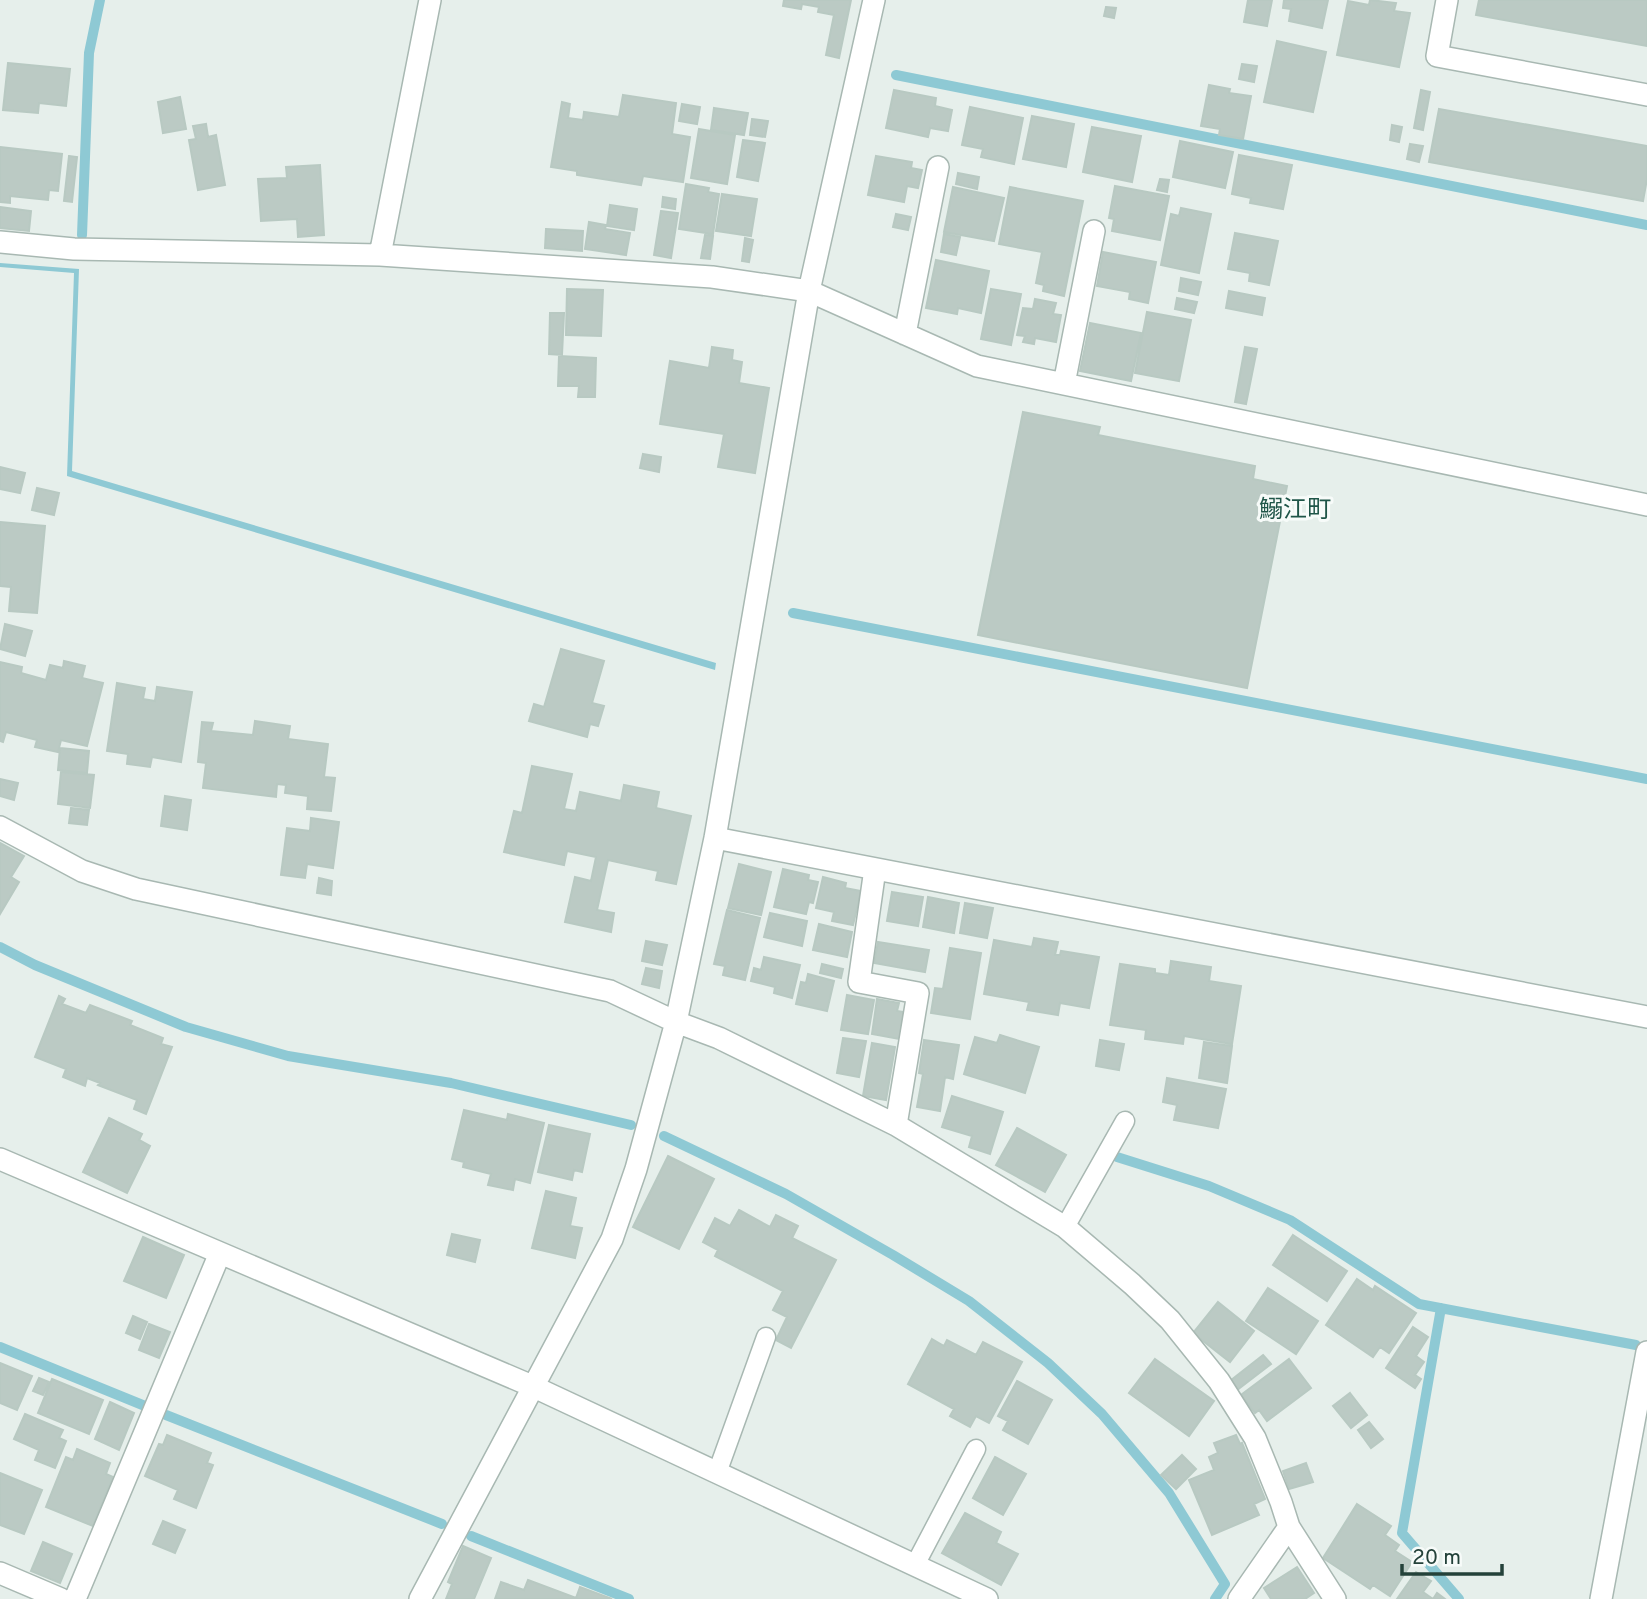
<svg xmlns="http://www.w3.org/2000/svg" width="1647" height="1599" viewBox="0 0 1647 1599" font-family="Overpass,'Noto Sans JP',sans-serif">
  <style>
    .water { fill: #8ec9d4 }
    .lines { fill: none; stroke-linecap: round; stroke-linejoin: round }
    .stream { stroke: #8ec9d4; stroke-width: 10 }
    .building { fill: #bbcac4; stroke: #b8c9c2; stroke-width: 2 }
    .service-casing { stroke: #a8b8b2; stroke-width: 21 }
    .minor-casing { stroke: #a8b8b2; stroke-width: 24 }
    .service { stroke: #fff; stroke-width: 18 }
    .minor { stroke: #fff; stroke-width: 21 }
    .labels { text-anchor: middle; stroke-width: 6; stroke-linejoin: round; paint-order: stroke }
    .quarter-label { font-size: 24px; fill: #1f5548; stroke: #f7fbf9 }
  </style>
  <rect width="100%" height="100%" fill="#e6efeb"/>
  <path class="water" d="M0 263 79 269 72 471 716 663 715 670 67 476 74 273 0 267Z"/>
  <g class="lines">
    <path class="stream" d="M896 75 1647 225
      M82 235 89 53 100 0
      M793 613 1647 779
      M0 947 35 965 186 1027 288 1056 451 1083 631 1125
      M664 1136 786 1194 893 1255 969 1301 1048 1363 1102 1414 1169 1493 1225 1584 1215 1599
      M1117 1157 1209 1186 1290 1220 1419 1304 1636 1345
      M1441 1308 1402 1533 1459 1599
      M0 1347 145 1406
      M166 1415 442 1524
      M471 1536 629 1599"/>
  </g>
  <path class="building" d="M784 0H851L839 58 826 55 834 15 818 12 819 7 802 4 801 9 783 6Z
    M1248 0H1272L1267 26 1244 22Z
    M1284 0H1328L1322 28 1289 21 1291 9 1283 8Z
    M1370 0 1396 3 1394 11 1410 13 1399 67 1337 55 1348 1 1369 5Z
    M1479 0H1647V46L1476 15Z
    M1106 7 1116 8 1114 18 1104 16Z
    M1277 41 1326 52 1313 112 1264 102Z
    M8 63 70 69 66 106 39 103 38 113 3 110Z
    M1242 64 1257 66 1254 82 1239 79Z
    M1209 85 1230 89 1229 93 1251 96 1243 139 1219 135 1220 129 1201 126Z
    M894 90 936 98 935 106 952 110 948 131 930 128 928 137 886 128Z
    M1421 90 1430 92 1423 130 1414 128Z
    M623 95 676 103 672 134 690 137 683 182 643 176 641 185 577 175V171L551 167 562 102 570 104 568 118 583 120 584 112 619 117Z
    M180 97 186 129 163 133 158 102Z
    M682 104 700 107 697 124 679 121Z
    M970 107 1023 118 1014 164 981 157 983 149 962 145Z
    M714 108 748 113 744 135 711 130Z
    M1439 109 1647 146V179L1643 201 1429 162Z
    M1032 116 1074 124 1066 167 1023 159Z
    M752 119 768 121 765 137 750 135Z
    M206 124 208 137 216 135 225 185 198 190 189 140 196 139 193 126Z
    M1392 125 1402 127 1399 142 1390 140Z
    M1092 127 1141 136 1132 182 1083 172Z
    M699 129 735 135 727 184 691 178Z
    M743 140 765 143 758 181 737 177Z
    M1180 141 1233 152 1225 188 1173 177Z
    M1410 144 1423 146 1419 162 1407 159Z
    M0 147 62 154 58 191 49 190 48 200 10 196V203L0 202Z
    M1239 155 1292 165 1283 209 1250 203 1251 198 1232 194Z
    M69 156 77 157 72 202 64 201Z
    M876 156 912 162 911 168 922 170 918 188 907 186 904 202 868 195Z
    M320 165 324 235 298 237 297 219 261 221 258 179 287 178 286 167Z
    M958 173 979 177 977 189 956 184Z
    M1160 179 1169 180 1167 192 1157 190Z
    M686 184 709 188 708 192 719 194 713 234 679 229Z
    M1115 186 1169 196 1160 240 1112 231 1114 219 1109 218Z
    M953 187 1004 198 994 241 944 232Z
    M1010 187 1083 201 1064 296 1043 291 1044 285 1036 283 1042 252 999 244Z
    M722 194 757 199 751 236 716 231Z
    M663 197 676 199 675 209 662 207Z
    M610 205 637 209 634 230 607 226Z
    M0 207 31 211 29 231 0 228Z
    M1181 208 1211 214 1199 273 1161 265 1171 214 1179 216Z
    M661 211 678 213 671 258 654 255Z
    M896 214 911 217 908 230 893 227Z
    M589 222 606 225 605 229 630 233 626 255 585 249Z
    M546 229 583 231 582 251 545 248Z
    M1235 233 1278 241 1269 285 1249 281 1250 273 1228 269Z
    M944 234 960 237 956 255 941 252Z
    M705 235 713 236 710 259 701 258Z
    M745 238 753 240 749 262 742 261Z
    M1103 252 1156 262 1148 303 1129 299 1130 292 1097 286Z
    M936 260 989 271 981 313 958 308 957 314 926 308Z
    M1181 278 1201 282 1198 295 1179 291Z
    M567 289 603 290 601 336 566 335Z
    M991 289 1021 294 1011 345 981 339Z
    M1229 291 1265 298 1262 315 1226 308Z
    M1177 298 1197 302 1194 313 1175 309Z
    M1035 299 1056 303 1053 314 1061 315 1056 342 1035 338 1034 344 1023 342 1025 336 1017 335 1023 308 1033 309Z
    M1147 312 1191 320 1179 381 1135 373Z
    M550 313H564L562 355 549 354Z
    M1090 323 1141 333 1131 381 1080 371Z
    M712 347 733 350 732 360 742 362 739 383 769 388 755 473 718 467 724 434 660 424 670 361 709 368Z
    M1245 347 1257 349 1246 404 1235 402Z
    M559 356 596 358 595 397H578L579 386H558Z
    M1023 412 1100 427 1098 435 1255 466 1253 479 1287 486 1247 688 978 635Z
    M643 454 661 457 659 472 640 468Z
    M0 467 25 473 20 493 0 489Z
    M37 488 59 493 54 515 32 510Z
    M0 522 45 526 37 613 9 611 11 587 0 586Z
    M5 624 32 631 25 656 0 649Z
    M561 649 604 661 592 703 604 706 598 726 590 724 587 737 529 721 534 704 544 707Z
    M64 661 85 666 82 678 103 683 87 746 61 740 58 752 35 747 37 740 6 732 3 742 0 741V662L22 667 21 673 46 680 50 665 63 668Z
    M117 683 145 688 143 699 155 701 157 687 192 692 181 762 152 757 150 767 127 764 128 754 107 751Z
    M255 721 290 726 288 739 328 744 324 777 335 778 331 811 307 809 308 796 285 793 286 785 277 784 276 797 203 788 206 763 198 762 202 722 213 723 211 731 253 735Z
    M60 748 89 751 87 773 58 770Z
    M532 766 572 774 564 809 576 811 580 792 621 801 624 785 659 792 656 808 691 816 676 884 656 880 658 871 608 860 597 910 614 913 611 932 565 922 575 877 591 881 596 857 567 851 564 865 504 852 514 811 522 813Z
    M61 772 94 775 90 808 58 804Z
    M0 779 18 783 14 800 0 796Z
    M165 796 191 800 187 830 161 826Z
    M71 808 89 810 87 825 69 823Z
    M311 818 339 822 333 868 307 864 305 878 281 875 287 828 310 831Z
    M0 843 24 856 11 877 19 882 0 914Z
    M739 864 771 872 761 915 728 908Z
    M783 869 809 875 808 880 818 882 813 903 809 902 806 914 774 907Z
    M823 877 846 883 845 888 861 891 853 925 832 921 834 912 816 908Z
    M319 878 332 881 331 895 317 893Z
    M892 892 923 897 918 926 887 921Z
    M928 897 959 903 954 933 923 927Z
    M965 903 993 908 987 938 960 933Z
    M727 910 760 918 745 980 723 975 725 966 714 964Z
    M770 913 807 921 802 946 764 937Z
    M819 924 852 932 847 957 813 950Z
    M1034 938 1058 942 1055 955H1060L1061 951 1099 957 1089 1008 1060 1003 1058 1015 1027 1010 1029 1002 984 994 994 940 1032 947Z
    M646 941 667 945 662 965 642 961Z
    M878 942 929 950 925 972 874 963Z
    M950 948 981 953 970 1019 931 1013 935 988 943 989Z
    M764 957 800 965 792 998 774 993 775 987 751 981 754 968 761 970Z
    M1171 961 1211 967 1209 981 1241 986 1232 1044 1184 1036 1183 1044 1145 1039 1146 1030 1110 1025 1120 964 1155 969V973L1169 975Z
    M822 964 843 969 841 978 820 973Z
    M646 968 662 971 659 988 642 984Z
    M808 974 834 981 827 1011 796 1004 801 982 806 983Z
    M847 995 874 1000 868 1034 841 1030Z
    M59 996 65 999 62 1004 86 1013 90 1005 132 1021 130 1025 163 1038 161 1044 172 1047 146 1114 134 1109 137 1100 98 1085 100 1083 87 1078 85 1086 63 1077 66 1069 35 1057Z
    M877 999 899 1003 897 1011 904 1012 900 1039 872 1034Z
    M1000 1035 1039 1047 1025 1093 964 1074 975 1037 997 1043Z
    M843 1038 866 1041 859 1077 837 1073Z
    M924 1040 959 1045 953 1079 945 1077 940 1111 917 1107 923 1074 919 1073Z
    M1100 1040 1124 1044 1119 1070 1096 1066Z
    M1204 1042 1232 1046 1227 1083 1199 1078Z
    M872 1043 895 1047 886 1100 863 1096Z
    M1167 1078 1226 1089 1218 1128 1174 1120 1177 1105 1163 1102Z
    M952 1096 1003 1112 990 1154 969 1147 972 1136 942 1127Z
    M464 1110 507 1120 508 1114 544 1123 530 1183 515 1179 513 1190 488 1185 491 1174 463 1167 464 1162 452 1159Z
    M109 1118 142 1134 139 1140 150 1146 127 1193 83 1172Z
    M549 1125 590 1134 582 1172 574 1170 572 1180 538 1172Z
    M1017 1128 1066 1155 1045 1192 996 1165Z
    M668 1156 714 1179 679 1249 633 1227Z
    M546 1191 576 1198 570 1226 582 1228 575 1258 532 1248Z
    M739 1210 770 1227 776 1215 798 1226 792 1238 836 1260 791 1348 776 1340 787 1317 773 1310 783 1291 715 1256 718 1250 703 1242 715 1218 730 1226Z
    M452 1234 480 1240 475 1262 447 1255Z
    M1293 1235 1347 1271 1327 1301 1273 1265Z
    M143 1237 184 1255 166 1298 124 1281Z
    M1357 1279 1373 1290 1375 1286 1416 1313 1389 1353 1380 1347 1373 1357 1326 1325Z
    M1268 1288 1318 1321 1296 1354 1246 1321Z
    M1218 1302 1254 1331 1230 1362 1193 1333Z
    M133 1316 147 1322 140 1339 126 1333Z
    M149 1324 170 1332 159 1358 139 1350Z
    M1413 1327 1428 1337 1416 1356 1424 1362 1415 1375 1421 1379 1415 1388 1386 1368Z
    M932 1339 944 1346 947 1340 976 1355 983 1342 1022 1362 989 1423 976 1416 970 1427 950 1416 954 1409 908 1384Z
    M1263 1355 1271 1364 1237 1390 1230 1381Z
    M1155 1359 1214 1401 1189 1436 1129 1393Z
    M1289 1359 1311 1388 1267 1421 1259 1410 1255 1413 1241 1395Z
    M0 1363 32 1376 17 1410 0 1403Z
    M39 1378 49 1382 43 1395 33 1391Z
    M52 1379 103 1400 89 1434 38 1413Z
    M1017 1381 1052 1400 1028 1444 1003 1430 1008 1421 998 1416Z
    M1350 1393 1367 1415 1351 1428 1333 1406Z
    M110 1402 134 1413 119 1450 95 1439Z
    M25 1414 63 1430 59 1438 66 1441 55 1468 35 1460 39 1450 14 1439Z
    M1369 1422 1383 1439 1371 1448 1358 1430Z
    M167 1435 211 1453 207 1463 213 1465 196 1508 174 1499 178 1490 145 1476 159 1444 163 1445Z
    M1236 1435 1240 1444 1242 1443 1265 1499 1254 1504 1259 1515 1212 1535 1189 1480 1214 1470 1209 1457 1218 1453 1214 1443Z
    M77 1449 110 1463 106 1474 113 1477 93 1526 46 1507 66 1457 73 1460Z
    M1182 1455 1196 1469 1176 1489 1161 1475Z
    M995 1457 1026 1474 1003 1515 973 1498Z
    M1306 1463 1313 1482 1289 1489 1283 1471Z
    M0 1473 42 1490 24 1534 0 1525Z
    M1357 1504 1391 1526 1385 1535 1399 1545 1395 1551 1412 1562 1390 1596 1373 1585 1370 1589 1323 1558Z
    M965 1513 1001 1532 996 1543 1018 1554 1001 1585 942 1553Z
    M163 1521 185 1530 175 1553 153 1544Z
    M43 1542 72 1554 60 1583 31 1571Z
    M463 1546 491 1558 474 1599H446L452 1584 448 1582Z
    M1297 1567 1314 1593 1305 1599H1271L1264 1588Z
    M1416 1572 1431 1581 1423 1592 1433 1599 1437 1593 1445 1599H1397Z
    M528 1580 576 1598 580 1587 612 1599H495L501 1582 524 1590Z"/>
  <g class="lines">
    <g class="service-casing">
      <path id="service" d="M1065 1227 1125 1121
        M717 1473 766 1337
        M915 1565 976 1449"/>
    </g>
    <g class="minor-casing">
      <path id="minor" d="M1447 0 1437 56 1647 95
        M0 242 74 249 380 255 712 277 809 291 977 366 1647 505
        M380 255 430 0
        M905 334 938 167
        M1064 384 1094 231
        M0 827 82 871 136 889 610 991 676 1022 719 1038 896 1125 1065 1227 1132 1284 1170 1320 1219 1381 1255 1438 1281 1502 1289 1527 1239 1599
        M715 838 1647 1017
        M875 869 859 982 918 993 896 1125
        M0 1159 532 1386 987 1599
        M1289 1527 1335 1599
        M0 1573 61 1599
        M75 1599 220 1253
        M420 1599 612 1239 636 1169 676 1022 715 838 809 291 874 0
        M1601 1599 1647 1352"/>
    </g>
    <use href="#service" class="service"/>
    <use href="#minor" class="minor"/>
  </g>
  <g class="labels">
    <g class="quarter-label">
      <text x="1295" y="517">鰯江町</text>
    </g>
  </g>
  <path d="M1402 1564v10h100v-10" fill="none" stroke="#24423a" stroke-width="3.5"/>
  <text x="1412" y="1564" font-size="21" fill="#24423a" stroke="#f7fbf9" stroke-width="5" paint-order="stroke">20 m</text>
</svg>
